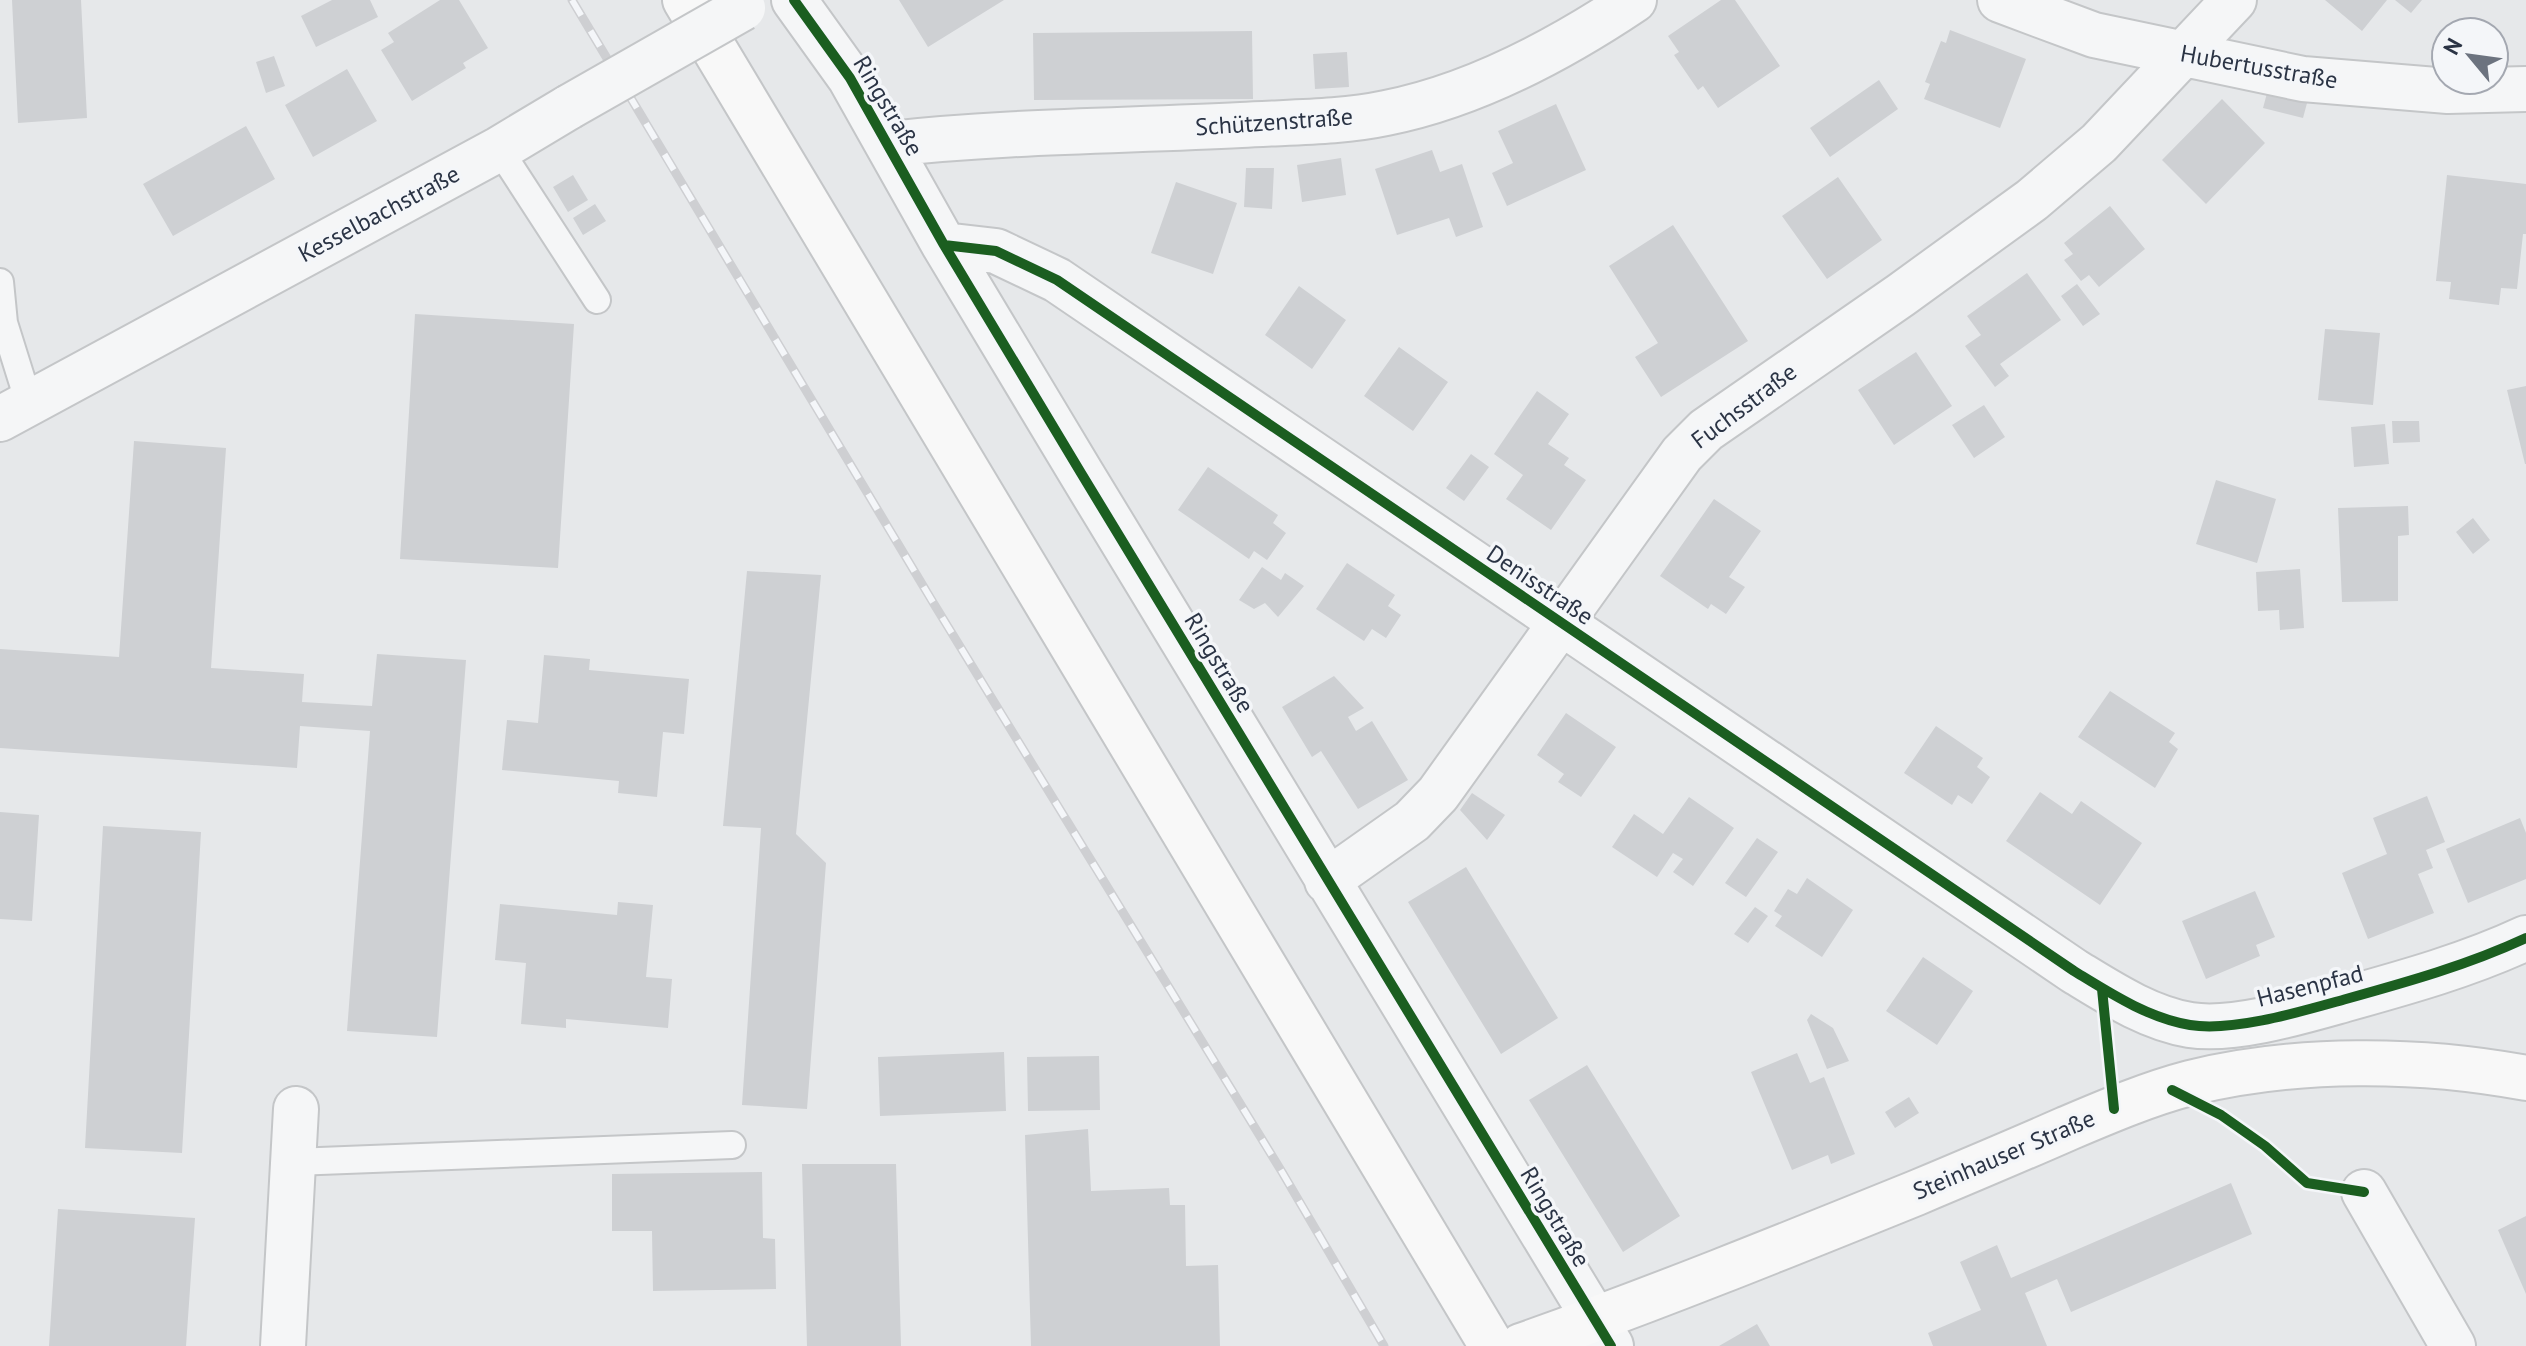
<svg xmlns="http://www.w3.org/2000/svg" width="2526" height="1346" viewBox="0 0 2526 1346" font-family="'PT Sans',sans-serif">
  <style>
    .building { fill: #ced0d3 }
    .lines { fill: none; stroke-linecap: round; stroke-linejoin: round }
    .service-casing { stroke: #c4c6c8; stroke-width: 30 }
    .minor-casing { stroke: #c4c6c8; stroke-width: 48 }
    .tertiary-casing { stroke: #c4c6c8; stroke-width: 48 }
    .secondary-casing { stroke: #c4c6c8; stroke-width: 48 }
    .service { stroke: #f5f6f7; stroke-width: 26 }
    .minor { stroke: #f5f6f7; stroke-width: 44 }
    .tertiary { stroke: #f5f6f7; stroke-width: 44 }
    .secondary { stroke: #f8f8f8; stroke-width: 44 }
    .rail-casing { stroke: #cecfd2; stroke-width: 9 }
    .rail { stroke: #f4f6f9; stroke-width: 6; stroke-dasharray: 18; stroke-linecap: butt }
    .tertiary-bridge-casing { stroke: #c4c6c8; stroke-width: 48; stroke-linecap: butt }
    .tertiary-bridge { stroke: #f5f6f7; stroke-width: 44 }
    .cycleway-casing { stroke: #f4f6f9; stroke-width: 15 }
    .cycleway { stroke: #1b5e20; stroke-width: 10 }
    .labels { text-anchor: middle; stroke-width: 7; stroke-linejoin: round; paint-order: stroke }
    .street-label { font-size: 24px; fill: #2b3445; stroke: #f4f6f9 }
  </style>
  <rect width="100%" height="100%" fill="#e6e8ea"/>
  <path class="building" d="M12 0H81L87 118 18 123Z
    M332 0H370L378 17 316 47 301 16Z
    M440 0H459L488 48 463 63 466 68 412 101 381 50 394 42 388 33Z
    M899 0H1004L928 47Z
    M1721 0H1735L1780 66 1718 108 1703 86 1698 90 1674 55 1679 52 1668 36Z
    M2325 0H2387L2362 31Z
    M2395 0H2422L2411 13Z
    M1950 30 2026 59 2000 128 1924 99 1930 84 1925 82 1941 41 1946 43Z
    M1252 31 1253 99 1034 100 1033 33Z
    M1347 52 1349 87 1315 89 1313 54Z
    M274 56 285 86 266 93 256 62Z
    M347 69 377 121 313 157 285 105Z
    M1879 80 1898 109 1830 157 1810 128Z
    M2270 82 2310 92 2303 118 2263 108Z
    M2222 99 2265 143 2206 204 2162 160Z
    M1556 104 1586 170 1507 206 1492 173 1513 163 1498 131Z
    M246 126 275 179 173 236 143 184Z
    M1432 150 1440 172 1462 164 1483 227 1456 237 1449 218 1397 235 1375 169Z
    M1341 158 1346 195 1302 202 1297 165Z
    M1246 168H1274L1272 209 1244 207Z
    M573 175 588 200 568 212 553 187Z
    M2447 175 2526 184V234H2523L2517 289 2501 288 2499 305 2449 299 2451 282 2436 281Z
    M1838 177 1882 240 1827 279 1782 216Z
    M1176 182 1237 203 1213 274 1151 253Z
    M595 204 606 221 583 235 573 218Z
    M2110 206 2145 249 2099 287 2089 275 2081 281 2064 260 2073 254 2064 243Z
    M1673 225 1748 341 1661 397 1635 357 1658 343 1609 266Z
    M2027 273 2061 320 2000 364 2009 376 1995 387 1965 346 1981 335 1967 316Z
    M2077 284 2100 314 2083 326 2061 296Z
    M1299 286 1346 320 1312 369 1265 335Z
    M415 314 574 324 558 568 400 559Z
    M2325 329 2380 333 2373 405 2318 400Z
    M1399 347 1448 382 1413 431 1364 396Z
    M1916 352 1952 406 1894 445 1858 390Z
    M2526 386V464H2525L2507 390Z
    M1537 391 1569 414 1548 444 1569 458 1564 465 1586 480 1551 530 1506 499 1523 475 1494 454Z
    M1984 405 2005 437 1974 458 1952 425Z
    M2392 421H2419L2420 442 2393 443Z
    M2385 424 2389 464 2354 467 2351 427Z
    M134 441 226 448 211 668 304 674 302 702 372 706 377 654 466 660 437 1037 347 1031 370 731 300 726 297 768 0 748V649L119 657Z
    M1471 454 1489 467 1464 501 1446 488Z
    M1208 467 1278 515 1273 523 1286 533 1267 560 1254 551 1249 559 1178 510Z
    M2216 480 2276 499 2257 563 2196 544Z
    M1714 499 1761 531 1729 577 1745 587 1726 614 1711 604 1708 609 1660 576Z
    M2408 506 2409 535 2398 536V601L2342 602 2338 508Z
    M2473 518 2490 540 2473 554 2456 532Z
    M1347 563 1395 595 1388 606 1401 615 1386 638 1372 629 1364 641 1316 609Z
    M1262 567 1281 580 1285 573 1304 586 1278 617 1265 603 1254 609 1239 600Z
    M2300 569 2304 628 2280 630 2279 610 2258 611 2256 572Z
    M747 571 821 575 796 834 826 863 807 1109 742 1105 761 828 723 826Z
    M544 655 590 659 589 670 689 679 684 734 663 732 657 797 618 793 619 781 502 770 507 720 538 723Z
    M1334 676 1364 708 1348 717 1356 731 1372 721 1408 780 1358 809 1321 751 1312 757 1282 707Z
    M2110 691 2175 733 2169 742 2178 749 2155 788 2078 737Z
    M1566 713 1616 747 1581 797 1558 782 1564 774 1537 755Z
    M1936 726 1983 758 1977 767 1990 777 1972 804 1958 795 1952 805 1904 773Z
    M2040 792 2072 814 2081 801 2142 843 2100 905 2006 841Z
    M1472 793 1505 815 1487 840 1460 810Z
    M2427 796 2445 842 2426 850 2433 868 2418 874 2434 913 2368 939 2342 873 2387 854 2373 818Z
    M1689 797 1734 828 1693 886 1673 872 1683 859 1673 853 1657 877 1612 847 1634 814 1663 834Z
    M0 812 39 815 32 921 0 919Z
    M2520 818 2526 833V879L2468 903 2446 849Z
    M103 826 201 832 182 1153 85 1148Z
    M1757 838 1778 852 1746 897 1725 883Z
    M1466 867 1558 1018 1501 1054 1408 902Z
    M1807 878 1853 910 1822 957 1775 926 1782 916 1774 911 1788 889 1797 894Z
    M2255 891 2275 937 2256 945 2260 956 2206 979 2182 921Z
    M618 902 653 905 646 977 672 979 668 1028 566 1019V1028L521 1024 526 963 495 960 500 904 617 915Z
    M1755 907 1768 916 1748 943 1734 934Z
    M1923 957 1973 991 1937 1045 1886 1011Z
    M1811 1014 1833 1028 1849 1061 1827 1069 1807 1020Z
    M1004 1052 1006 1111 880 1116 878 1057Z
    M1797 1053 1810 1083 1824 1077 1855 1154 1831 1164 1828 1155 1792 1170 1751 1072Z
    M1099 1056 1100 1110 1028 1111 1027 1057Z
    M1587 1065 1680 1216 1623 1252 1529 1100Z
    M1909 1097 1919 1113 1895 1128 1885 1112Z
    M1088 1129 1091 1191 1169 1188 1170 1205H1185L1186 1266 1218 1265 1220 1346H1031L1025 1135Z
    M802 1164H896L901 1346H807Z
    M762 1172 763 1238 775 1239 776 1289 653 1291 652 1231H612V1174Z
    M2231 1183 2252 1234 2071 1312 2057 1279 2025 1293 2047 1346H1933L1928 1333 1981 1310 1960 1262 1997 1245 2011 1278Z
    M58 1209 195 1218 186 1346H49Z
    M2526 1216V1294L2498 1230Z
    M1757 1324 1770 1346H1719Z"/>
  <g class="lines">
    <g class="service-casing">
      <path id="service" d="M499 149 597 300
        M0 282 4 323 29 403
        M294 1162 732 1145"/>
    </g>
    <g class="minor-casing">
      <path id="minor" d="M794 0 850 78 944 245 1081 473 1611 1346
        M2000 0 2094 35 2303 79 2448 91 2526 89
        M889 144C1006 131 1123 131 1241 125 1289 122 1339 123 1386 113 1472 96 1561 49 1634 0
        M944 245 996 251 1057 280 2074 971C2110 993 2148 1018 2190 1025 2234 1032 2303 1011 2346 999 2407 982 2468 965 2526 938
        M1327 881 1412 821 1438 794 1682 454 1706 430 1901 295 2032 200 2099 143 2234 0
        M2364 1192 2453 1346
        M283 1346 296 1109"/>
    </g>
    <g class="tertiary-casing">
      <path id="tertiary" d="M0 419 499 149 569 107"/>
    </g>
    <g class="secondary-casing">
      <path id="secondary" d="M685 0 1492 1346
        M1521 1346C1654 1299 1785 1246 1916 1193 1966 1172 2016 1151 2066 1129 2106 1112 2148 1094 2190 1083 2295 1057 2420 1058 2526 1078"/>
    </g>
    <use href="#service" class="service"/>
    <use href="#minor" class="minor"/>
    <use href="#tertiary" class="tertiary"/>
    <use href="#secondary" class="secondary"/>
    <g class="rail-casing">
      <path id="rail" d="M572 0 934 604 1282 1172 1384 1346"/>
    </g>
    <use href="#rail" class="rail"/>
    <g class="tertiary-bridge-casing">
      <path id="tertiary-bridge" d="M569 107 743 8"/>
    </g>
    <use href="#tertiary-bridge" class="tertiary-bridge"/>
    <g class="cycleway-casing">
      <path id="cycleway" d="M794 0 850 78 944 245 1081 473 1611 1346
        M944 245 996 251 1057 280 2074 971C2110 993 2148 1018 2190 1025 2234 1032 2303 1011 2346 999 2407 982 2468 965 2526 938
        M2102 989 2114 1109
        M2172 1090 2221 1115 2265 1146 2307 1183 2364 1192"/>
    </g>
    <use href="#cycleway" class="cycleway"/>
  </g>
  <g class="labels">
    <g class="street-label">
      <text transform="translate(2259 67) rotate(10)" y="8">Hubertusstraße</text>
      <text transform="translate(888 106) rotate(59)" y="8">Ringstraße</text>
      <text transform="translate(1274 122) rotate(-4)" y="8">Schützenstraße</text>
      <text transform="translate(379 214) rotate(-28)" y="8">Kesselbachstraße</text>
      <text transform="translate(1744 406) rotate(-37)" y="8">Fuchsstraße</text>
      <text transform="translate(1540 585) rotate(34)" y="8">Denisstraße</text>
      <text transform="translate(1219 663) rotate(59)" y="8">Ringstraße</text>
      <text transform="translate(2310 986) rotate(-14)" y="8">Hasenpfad</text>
      <text transform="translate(2004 1155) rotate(-23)" y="8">Steinhauser Straße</text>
      <text transform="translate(1555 1217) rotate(59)" y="8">Ringstraße</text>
    </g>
  </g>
  <g transform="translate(2470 56) rotate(299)"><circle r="38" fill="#f4f6f9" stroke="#a4a8b1" stroke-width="2"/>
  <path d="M0-6L14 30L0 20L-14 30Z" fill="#6c737f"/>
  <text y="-12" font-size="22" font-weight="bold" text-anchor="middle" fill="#2b3445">N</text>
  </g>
</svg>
